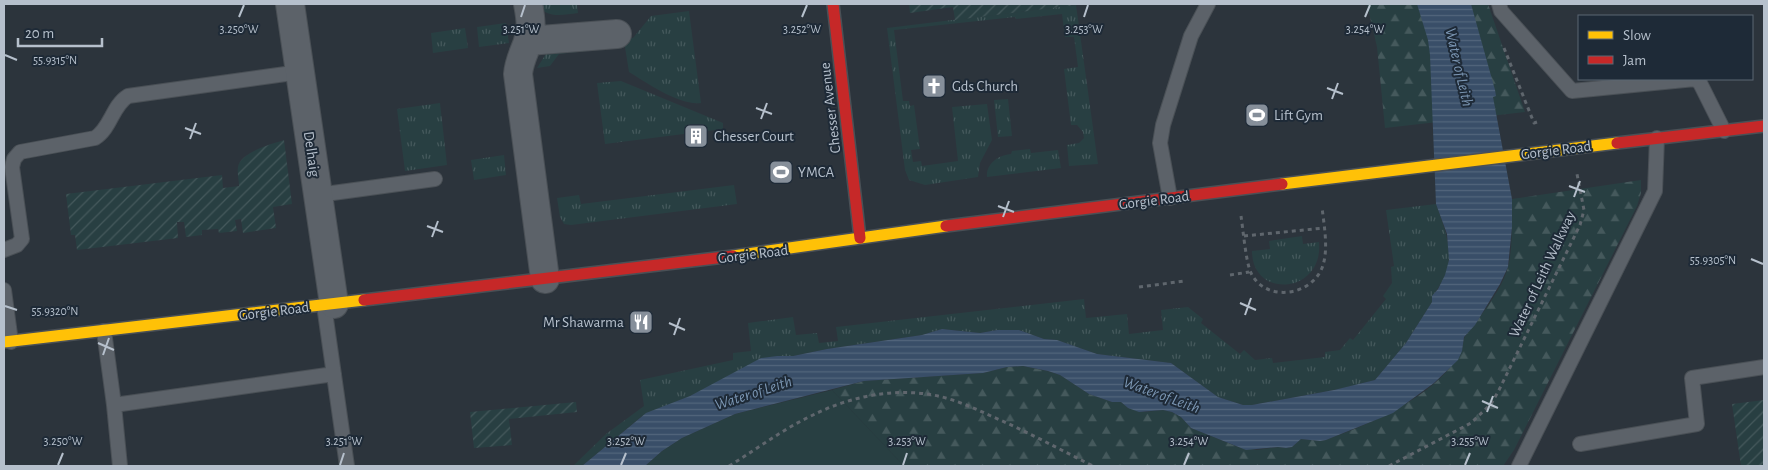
<svg xmlns="http://www.w3.org/2000/svg" width="1768" height="470" viewBox="0 0 1768 470" font-family="'Alegreya Sans',sans-serif">
  <style>
    .grass { fill: url(#grass-tufts) }
    .forest { fill: url(#forest-firs) }
    .park { fill: #283f42 }
    .garden { fill: url(#garden-furrows) }
    .water { fill: url(#water-rules) }
    .lines { fill: none; stroke-linecap: round; stroke-linejoin: round }
    .lane-casing { stroke: #4a5056; stroke-width: 16 }
    .street-casing { stroke: #4a5056; stroke-width: 30 }
    .slow-casing { stroke: #4a5056; stroke-width: 14 }
    .jam-casing { stroke: #4a5056; stroke-width: 14 }
    .path { stroke: #5f666d; stroke-width: 3; stroke-dasharray: 4 4; stroke-linecap: butt }
    .lane { stroke: #5c6269; stroke-width: 14 }
    .street { stroke: #5c6269; stroke-width: 28 }
    .slow { stroke: #ffc107; stroke-width: 11 }
    .jam { stroke: #c62828; stroke-width: 11 }
    .ticks { fill: none; stroke: #b6c0cc; stroke-width: 2 }
    .labels { text-anchor: middle; stroke-width: 4; stroke-linejoin: round; paint-order: stroke }
    .poi-label { font-size: 15px; fill: #b6c0cc; stroke: #1e2a37; text-anchor: start }
    .street-label { font-size: 15px; fill: #b6c0cc; stroke: #1e2a37 }
    .water-label { font-size: 16px; font-style: italic; fill: #7c97b4; stroke: #1e2a37 }
    .ticks-label { font-size: 12px; text-anchor: middle; fill: #b6c0cc; stroke: #1e2a37; stroke-width: 4; stroke-linejoin: round; paint-order: stroke }
  </style>
  <defs>
    <pattern id="grass-tufts" width="24" height="20" patternUnits="userSpaceOnUse" patternTransform="scale(1.25)"><rect width="24" height="20" fill="#283f42"/><path d="M3 7l-1-3M5 7V3M7 7l1-3M15 17l-1-3M17 17v-4M19 17l1-3" fill="none" stroke="#45595c"/></pattern>
    <pattern id="forest-firs" width="22" height="20" patternUnits="userSpaceOnUse" patternTransform="scale(1.25)"><rect width="22" height="20" fill="#283f42"/><path d="M5 1l3.5 6h-7zM16 11l3.5 6h-7z" fill="#45595c"/></pattern>
    <pattern id="garden-furrows" width="10" height="10" patternUnits="userSpaceOnUse" patternTransform="scale(1.25)"><rect width="10" height="10" fill="#283f42"/><path d="M-1 1l2-2M0 10L10 0M9 11l2-2" fill="none" stroke="#45595c"/></pattern>
    <pattern id="water-rules" width="6" height="5" patternUnits="userSpaceOnUse" patternTransform="scale(1.25)"><rect width="6" height="5" fill="#394e68"/><path d="M0 2.5h6" fill="none" stroke="#53667c"/></pattern>
  </defs>
  <rect width="100%" height="100%" fill="#2c343c"/>
  <path class="grass" d="M536 4H577L578 13C562 15 547 19 536 4Z
    M1076 5 1098 164 1069 166 1067 145 1079 143 1084 138 1083 132 1077 125H1071L1064 69 1078 67 1074 37H1065L1062 14 1016 19 1015 17 894 30 903 101H909L910 106 914 105 920 149 911 150 913 162 921 161 922 166 958 161 952 107 987 104 992 140 980 163 978 177 925 185 909 180 905 170 887 28Z
    M689 11 701 103C680 106 647 83 629 72L625 47 559 54 550 66 537 68 551 46 633 38 651 16Z
    M506 23 509 43 479 47 477 27Z
    M465 28 468 48 433 53 431 33Z
    M621 81 723 123V129L605 144 597 83Z
    M1008 99 1012 136 998 137 994 100Z
    M440 103 447 165 405 171 397 109Z
    M1030 149 1031 153 1058 150 1061 168 987 177C986 163 999 155 1011 154L1012 151Z
    M504 155 506 175 474 180 471 160Z
    M734 185 737 204 571 225 564 224 560 217 557 198 579 195 581 204Z
    M1436 204C1444 226 1454 251 1446 274 1442 284 1433 292 1432 302L1406 343 1375 380 1339 389 1252 405H1243L1218 397 1171 363 1097 354 1057 340 1044 339 1019 330H997L980 333 942 329 922 335 827 349 793 356H777L690 396 642 416 582 466H573L606 434 644 406 640 380 733 360V353L751 351 748 323 793 317 796 335 817 333 819 343 838 341 836 327 1084 299 1086 318 1127 314 1129 334 1163 330 1161 310 1188 307 1203 319 1201 323 1240 354 1244 350 1255 360 1272 358 1273 363 1325 357V352L1340 350 1350 338 1353 340 1386 299 1383 296 1392 283 1391 267 1394 266 1386 210Z
    M1302 236 1303 244 1319 242C1324 294 1252 300 1252 251L1270 249 1269 241Z"/>
  <path class="forest" d="M1367 4H1488L1525 112 1385 128 1377 47Z
    M1641 180V193L1637 206 1514 450 1503 466H904L832 390 864 381 983 373 1007 367 1023 366 1047 371 1060 375 1089 394 1112 402H1121L1128 408 1145 412 1163 410 1172 412 1181 417 1191 428 1238 447 1257 450 1278 447 1286 448 1292 447 1301 439 1320 441 1326 440C1374 422 1434 398 1461 352 1464 347 1462 340 1466 335 1480 317 1503 288 1508 267 1513 248 1512 219 1512 199Z"/>
  <path class="park" d="M832 390 904 466H645L662 451 682 438 735 414Z"/>
  <path class="garden" d="M909 4H1076V5L955 20 953 7 910 13Z
    M284 140 292 204 273 207 276 228 243 233 241 219 235 220 237 231 219 233 218 229 202 230V235L186 237 184 222H177L178 238 77 250 75 235H71L66 194 222 175 223 188 239 186C239 180 237 173 238 167 240 152 272 144 284 140Z
    M1764 400V466H1741L1732 404Z
    M576 402 577 412 509 419 512 445 474 448 470 412Z"/>
  <path class="water" d="M1417 4H1471L1495 90 1496 96 1493 97 1512 199V227L1508 267 1500 284 1475 325 1464 337 1462 351 1458 360 1434 383 1393 413 1326 440 1320 441 1301 439 1292 447 1286 448 1278 447 1246 450 1191 428 1181 417 1172 412 1163 410 1139 412 1128 408 1121 402H1112L1089 394 1060 375 1048 371 1023 366 1007 367 983 373 864 381 735 414 682 438 662 451 645 466H582L646 413 690 396 761 358 777 356H793L827 349 922 335 942 329 980 333 997 330H1019L1044 339 1057 340 1097 354 1171 363 1218 397 1243 405H1252L1334 390 1375 380 1406 343 1432 302V296L1438 289 1445 275 1449 260 1447 234 1436 204 1430 55 1428 40Z"/>
  <g class="lines">
    <g class="lane-casing">
      <path id="lane" d="M1499 4 1501 11 1572 91 1695 79 1700 83 1724 131
        M318 195 435 179
        M1170 198 1160 143 1163 125 1191 36 1208 4
        M4 250 17 245 22 239 12 167 14 159 20 152 95 138C111 128 112 106 128 96L300 72
        M4 290 11 342
        M324 305 347 466
        M104 331 114 405 334 374
        M114 405 120 466
        M1580 444 1697 424 1692 378 1764 367
        M1519 466 1655 191 1657 138"/>
    </g>
    <g class="street-casing">
      <path id="street" d="M290 4 334 304
        M528 4C530 14 532 25 530 36 526 49 519 60 518 74L545 279
        M528 41 617 34"/>
    </g>
    <g class="slow-casing">
      <path id="slow" d="M1282 184 1617 143
        M733 256 946 226
        M4 342 364 300"/>
    </g>
    <g class="jam-casing">
      <path id="jam" d="M833 4 860 238
        M1617 143 1764 126
        M946 226 1282 184
        M364 300 733 256"/>
    </g>
    <path class="path" d="M1504 48 1534 123 1537 122
      M1241 216C1243 229 1246 263 1251 273 1265 302 1310 297 1322 268 1329 250 1324 226 1322 207
      M1244 236 1324 228
      M1230 275 1249 272
      M1139 287 1185 281
      M729 466C757 449 783 429 813 415 851 396 896 387 938 396 956 400 974 408 991 416 1026 431 1059 449 1093 466
      M1389 466 1471 423 1491 404 1498 392 1580 225 1584 210 1577 174"/>
    <use href="#lane" class="lane"/>
    <use href="#street" class="street"/>
    <use href="#slow" class="slow"/>
    <use href="#jam" class="jam"/>
  </g>
  <path class="ticks" d="M239 17 244 5M521 17 525 5M802 17 807 5M1084 17 1088 5M1365 17 1370 5M5 55 17 60M1327 88 1343 94M1332 99 1338 83M756 108 772 114M761 119 767 103M185 128 201 134M190 139 196 123M1569 186 1585 192M1574 197 1580 181M998 206 1014 212M1003 217 1009 201M427 226 443 232M432 237 438 221M1751 259 1763 264M1240 303 1256 310M5 306 17 310M1245 315 1251 298M669 323 685 330M674 335 680 318M98 343 114 350M103 355 109 338M1482 401 1498 408M1487 412 1493 396M58 465 63 453M340 465 344 453M621 465 626 453M903 465 907 453M1184 465 1189 453M1465 465 1470 453"/>
  <defs>
    <g id="church-square" transform="scale(1.25)"><rect x="-9" y="-9" width="18" height="18" rx="4" fill="#868f9a" stroke="#1e2a37"/><path d="M-1.2-6h2.4v3.5h3.3v2.4h-3.3V6h-2.4V-.1h-3.3v-2.4h3.3Z" fill="#fff"/></g>
    <g id="stadium-square" transform="scale(1.25)"><rect x="-9" y="-9" width="18" height="18" rx="4" fill="#868f9a" stroke="#1e2a37"/><path d="M0-5a6.5 5 0 1 0 0 10a6.5 5 0 1 0 0-10ZM-3.5-1.8h7v3.6h-7Z" fill="#fff"/></g>
    <g id="building-square" transform="scale(1.25)"><rect x="-9" y="-9" width="18" height="18" rx="4" fill="#868f9a" stroke="#1e2a37"/><path d="M-4-6H4V6H1V3H-1V6H-4ZM-2.5-4.3h1.7v1.8h-1.7ZM.8-4.3h1.7v1.8H.8ZM-2.5-1h1.7V.8h-1.7ZM.8-1h1.7V.8H.8Z" fill="#fff"/></g>
    <g id="restaurant-square" transform="scale(1.25)"><rect x="-9" y="-9" width="18" height="18" rx="4" fill="#868f9a" stroke="#1e2a37"/><path d="M-5-6h1v4h1v-4h1v4h1v-4h1v5L-1.5 .5V6h-2V.5L-5-1ZM5-6V6H3V1.5H1.5Q1.5-4 5-6Z" fill="#fff"/></g>
  </defs>
  <g fill-rule="evenodd">
    <use href="#church-square" x="934" y="86"/>
    <use href="#stadium-square" x="1257" y="115"/>
    <use href="#building-square" x="696" y="136"/>
    <use href="#stadium-square" x="781" y="172"/>
    <use href="#restaurant-square" x="641" y="322"/>
  </g>
  <g class="labels">
    <g class="poi-label">
      <text x="952" y="91">Gds Church</text>
      <text x="1274" y="120">Lift Gym</text>
      <text x="714" y="141">Chesser Court</text>
      <text x="798" y="177">YMCA</text>
      <text x="624" y="327" text-anchor="end">Mr Shawarma</text>
    </g>
    <g class="street-label">
      <text transform="translate(830 108) rotate(-97)" y="5">Chesser Avenue</text>
      <text transform="translate(1556 150) rotate(-7)" y="5">Gorgie Road</text>
      <text transform="translate(312 154) rotate(82)" y="5">Delhaig</text>
      <text transform="translate(1154 200) rotate(-7)" y="5">Gorgie Road</text>
      <text transform="translate(753 254) rotate(-7)" y="5">Gorgie Road</text>
      <text transform="translate(1542 274) rotate(-65)" y="5">Water of Leith Walkway</text>
      <text transform="translate(274 311) rotate(-7)" y="5">Gorgie Road</text>
    </g>
    <g class="water-label">
      <text transform="translate(1460 67) rotate(77)" y="6">Water of Leith</text>
      <text transform="translate(753 392) rotate(-18)" y="6">Water of Leith</text>
      <text transform="translate(1162 394) rotate(20)" y="6">Water of Leith</text>
    </g>
  </g>
  <g class="ticks-label">
    <text x="239" y="33">3.250°W</text>
    <text x="521" y="33">3.251°W</text>
    <text x="802" y="33">3.252°W</text>
    <text x="1084" y="33">3.253°W</text>
    <text x="1365" y="33">3.254°W</text>
    <text x="55" y="64">55.9315°N</text>
    <text x="1713" y="264">55.9305°N</text>
    <text x="55" y="315">55.9320°N</text>
    <text x="63" y="445">3.250°W</text>
    <text x="344" y="445">3.251°W</text>
    <text x="626" y="445">3.252°W</text>
    <text x="907" y="445">3.253°W</text>
    <text x="1189" y="445">3.254°W</text>
    <text x="1470" y="445">3.255°W</text>
  </g>
  <rect width="1768" height="470" fill="none" stroke="#b6c0cc" stroke-width="10"/>
  <rect x="1578" y="15" width="175" height="65" fill="#1e2a37" stroke="#5b6673"/>
  <rect x="1588" y="31" width="25" height="8" fill="#ffc107" stroke="#5b6673"/>
  <text x="1623" y="40" font-size="15" fill="#b6c0cc">Slow</text>
  <rect x="1588" y="56" width="25" height="8" fill="#c62828" stroke="#5b6673"/>
  <text x="1623" y="65" font-size="15" fill="#b6c0cc">Jam</text>
  <path d="M18 38v8h84v-8" fill="none" stroke="#b6c0cc" stroke-width="2.5"/>
  <text x="25" y="38" font-size="15" fill="#b6c0cc" stroke="#1e2a37" stroke-width="4" paint-order="stroke">20 m</text>
</svg>
